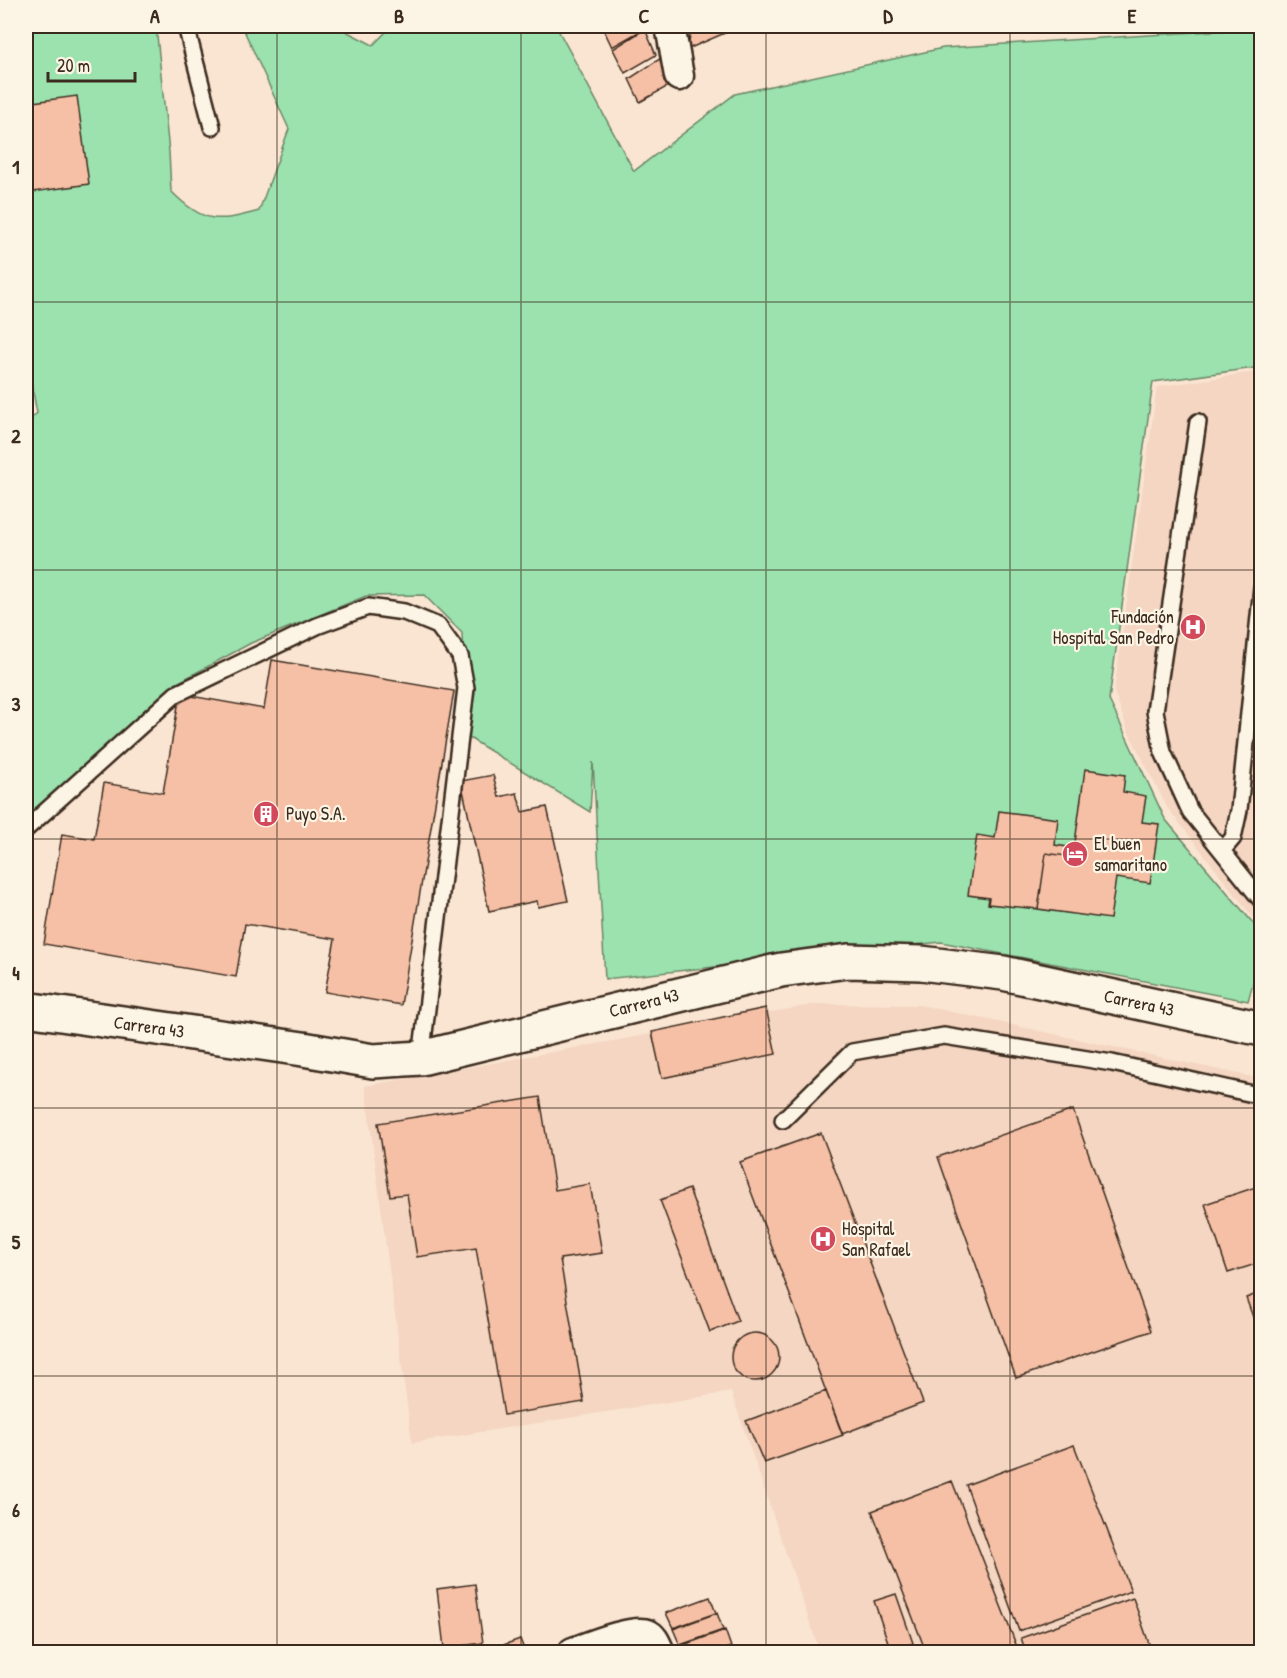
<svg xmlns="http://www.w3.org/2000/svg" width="1287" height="1678" viewBox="0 0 1287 1678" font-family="'Patrick Hand',sans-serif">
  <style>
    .built { fill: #f4d6c2 }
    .green { fill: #9be2af; stroke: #6b8666; stroke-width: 1.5 }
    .building { fill: #f5c0a6; stroke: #3b2a1e; stroke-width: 1.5 }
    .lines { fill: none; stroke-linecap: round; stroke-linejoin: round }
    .service-casing { stroke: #3b2a1e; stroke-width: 20 }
    .minor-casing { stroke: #3b2a1e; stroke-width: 33 }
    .tertiary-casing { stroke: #3b2a1e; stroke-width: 38 }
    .service { stroke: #fcf5e5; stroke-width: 15 }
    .minor { stroke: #fcf5e5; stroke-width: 28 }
    .tertiary { stroke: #fcf5e5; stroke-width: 33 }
    .grid { fill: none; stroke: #3b2a1e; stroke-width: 1.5; stroke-opacity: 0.55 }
    .labels { text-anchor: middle; stroke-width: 4.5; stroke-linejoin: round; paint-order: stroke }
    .poi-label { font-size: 18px; fill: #3b2a1e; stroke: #fcf5e5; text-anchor: start }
    .street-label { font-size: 18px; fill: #3b2a1e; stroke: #fcf5e5 }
    .neatline { fill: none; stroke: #3b2a1e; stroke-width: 2 }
    .grid-label { font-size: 20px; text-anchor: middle; font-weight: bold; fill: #3b2a1e }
  </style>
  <rect width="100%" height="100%" fill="#fae5d2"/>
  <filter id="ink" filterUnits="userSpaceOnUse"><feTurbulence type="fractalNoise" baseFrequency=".0167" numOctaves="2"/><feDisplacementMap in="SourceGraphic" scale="12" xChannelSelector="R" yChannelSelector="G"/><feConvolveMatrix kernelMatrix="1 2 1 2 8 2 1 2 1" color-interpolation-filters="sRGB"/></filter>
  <g filter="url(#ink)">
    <path class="built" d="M1261 371V932L1255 920 1167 807 1128 731 1114 692 1157 387Z
      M817 1004 920 1005 1261 1079V1652H820L731 1392 412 1443 365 1086Z"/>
    <path class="green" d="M26 26H156L169 152 171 191C202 223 217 223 259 211L289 129 242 26H336L373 45 392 26H556L634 171 735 94 943 48 1261 28V367L1153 382 1109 700 1165 819 1253 923 1261 939V945L1260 958 1248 1001 941 942 605 979 593 762 590 812 466 736 462 633 424 595 366 596 251 643 175 684 26 819V424L37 413 26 355Z"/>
    <path class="building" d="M602 26H642L644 29 612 47Z
      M698 26H734V29L688 49 691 29Z
      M645 29 656 55 625 73 613 49Z
      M661 58 672 84 640 102 629 79Z
      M77 96 89 184 26 193V103Z
      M272 660 454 691 401 1005 325 992 335 939 245 924 236 977 44 944 62 834 94 839 104 783 163 793 180 694 264 709Z
      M1085 769 1125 775 1123 792 1146 796 1142 822 1159 824 1150 883 1116 878 1110 919 1038 909 1046 853 1073 857Z
      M493 775 499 797 517 793 522 812 547 807 568 901 538 907 537 901 489 911 461 781Z
      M999 811 1058 819 1055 845 1074 848 1073 857 1046 853 1038 909 988 904 989 898 968 895 977 835 995 838Z
      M766 1008 776 1054 662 1078 652 1032Z
      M540 1097 555 1190 590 1184 602 1253 560 1259 584 1402 504 1415 476 1248 417 1257 407 1194 390 1196 378 1123Z
      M1073 1110 1151 1331 1016 1378 938 1157Z
      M821 1133 923 1403 842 1434 740 1162Z
      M1262 1185V1262L1228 1273 1205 1204Z
      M689 1189 738 1321 710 1332 660 1200Z
      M1262 1292V1342L1246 1298Z
      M731 1357a24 24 0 1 1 48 0a24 24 0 1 1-48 0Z
      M826 1391 843 1435 764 1463 746 1421Z
      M1074 1445 1131 1591 1019 1631 966 1485Z
      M952 1481 1019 1652H926L872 1511Z
      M475 1584 483 1643 444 1648 437 1589Z
      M896 1594 913 1643 891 1651 874 1601Z
      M710 1597 716 1613 673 1628 666 1613Z
      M1133 1598 1152 1652H1026L1021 1638Z
      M717 1613 723 1630 680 1645 673 1629Z
      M725 1630 731 1647 716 1652H684L681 1646Z
      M520 1639 525 1652H484Z"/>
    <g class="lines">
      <g class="service-casing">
        <path id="service" d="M186 26 212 127
          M1198 422 1155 711 1163 752 1190 811 1262 901
          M26 829 176 694 317 626 368 607 404 612 438 626 460 656 466 688 421 1058
          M1222 851 1233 838 1239 810 1262 587
          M783 1120 852 1052 944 1036 1112 1063 1262 1096"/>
      </g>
      <g class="minor-casing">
        <path id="minor" d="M670 26 679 76
          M573 1652C587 1647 633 1628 647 1634 654 1636 657 1646 660 1652"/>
      </g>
      <g class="tertiary-casing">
        <path id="tertiary" d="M26 1009 303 1049 373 1061 421 1058 781 970 848 961 921 963 1003 973 1262 1029"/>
      </g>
      <use href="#service" class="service"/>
      <use href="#minor" class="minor"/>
      <use href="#tertiary" class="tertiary"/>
    </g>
  </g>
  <path class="grid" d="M277 26V1652M521 26V1652M766 26V1652M1010 26V1652M26 302H1262M26 570H1262M26 839H1262M26 1108H1262M26 1376H1262"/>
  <defs>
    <g id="hospital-disc" transform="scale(1.35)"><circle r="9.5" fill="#d1495b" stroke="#fcf5e5"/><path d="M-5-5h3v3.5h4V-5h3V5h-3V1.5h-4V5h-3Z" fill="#fff"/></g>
    <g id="building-disc" transform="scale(1.35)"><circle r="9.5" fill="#d1495b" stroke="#fcf5e5"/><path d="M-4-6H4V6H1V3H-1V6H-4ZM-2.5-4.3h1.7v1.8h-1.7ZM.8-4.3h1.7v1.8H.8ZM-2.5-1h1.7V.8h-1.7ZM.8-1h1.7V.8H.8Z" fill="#fff"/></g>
    <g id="hotel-disc" transform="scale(1.35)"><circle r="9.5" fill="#d1495b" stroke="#fcf5e5"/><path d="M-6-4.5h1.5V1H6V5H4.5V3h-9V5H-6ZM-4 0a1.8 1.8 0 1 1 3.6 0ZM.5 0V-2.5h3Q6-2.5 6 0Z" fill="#fff"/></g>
  </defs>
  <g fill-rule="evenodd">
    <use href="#hospital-disc" x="1193" y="627"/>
    <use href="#building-disc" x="266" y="814"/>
    <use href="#hotel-disc" x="1075" y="854"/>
    <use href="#hospital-disc" x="823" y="1239"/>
  </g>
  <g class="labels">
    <g class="poi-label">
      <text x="1174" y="623" text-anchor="end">Fundación<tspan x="1174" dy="21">Hospital San Pedro</tspan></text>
      <text x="286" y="820">Puyo S.A.</text>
      <text x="1094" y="850">El buen<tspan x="1094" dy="21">samaritano</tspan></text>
      <text x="842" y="1235">Hospital<tspan x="842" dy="21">San Rafael</tspan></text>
    </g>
    <g class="street-label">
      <text transform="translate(644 1003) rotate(-14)" y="6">Carrera 43</text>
      <text transform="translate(1139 1003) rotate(12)" y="6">Carrera 43</text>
      <text transform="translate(149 1027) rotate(8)" y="6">Carrera 43</text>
    </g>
  </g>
  <rect width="1287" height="1678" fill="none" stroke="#fcf5e5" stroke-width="66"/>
  <path d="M48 72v9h87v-9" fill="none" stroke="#3b2a1e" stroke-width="3"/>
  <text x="57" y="72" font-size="18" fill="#3b2a1e" stroke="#fcf5e5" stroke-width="4.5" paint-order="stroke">20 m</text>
  <rect x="33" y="33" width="1221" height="1612" class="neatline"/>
  <g class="grid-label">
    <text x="155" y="23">A</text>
    <text x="399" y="23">B</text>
    <text x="644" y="23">C</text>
    <text x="888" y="23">D</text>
    <text x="1132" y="23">E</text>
    <text x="16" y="174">1</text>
    <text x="16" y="443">2</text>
    <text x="16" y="711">3</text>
    <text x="16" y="980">4</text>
    <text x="16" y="1249">5</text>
    <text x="16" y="1517">6</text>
  </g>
</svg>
